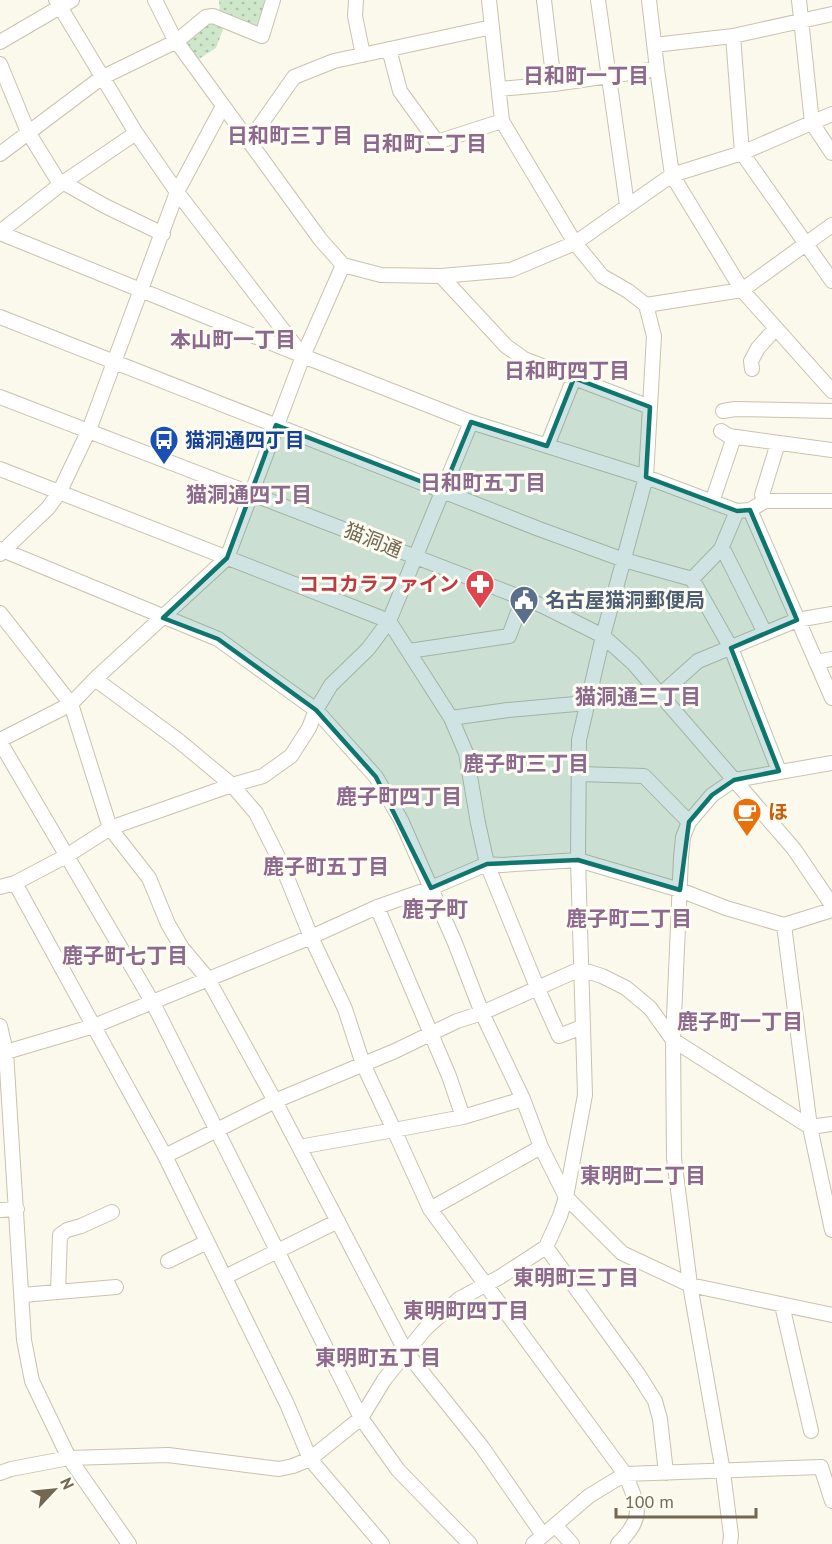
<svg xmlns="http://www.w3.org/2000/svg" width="832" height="1544" viewBox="0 0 832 1544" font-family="'PT Sans','Noto Sans JP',sans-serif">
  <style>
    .park { fill: url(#park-dots) }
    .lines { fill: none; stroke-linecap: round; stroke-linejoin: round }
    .minor-casing { stroke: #c9c2af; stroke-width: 16 }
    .minor { stroke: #fff; stroke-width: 14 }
    .marked { fill: #0f766e; fill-opacity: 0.2; stroke: #0f766e; stroke-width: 4.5; stroke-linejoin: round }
    .labels { text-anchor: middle; stroke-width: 6; stroke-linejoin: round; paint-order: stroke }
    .transit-label { font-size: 20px; font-weight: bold; fill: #164399; stroke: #fdfcf2; text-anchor: start }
    .street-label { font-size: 20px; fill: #736751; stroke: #fdfcf2 }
    .health-label { font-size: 20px; font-weight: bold; fill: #be3a42; stroke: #fdfcf2; text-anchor: end }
    .service-label { font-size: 20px; font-weight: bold; fill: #4e5e75; stroke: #fdfcf2; text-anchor: start }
    .food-label { font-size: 20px; font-weight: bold; fill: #c56008; stroke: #fdfcf2; text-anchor: start }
    .neighbourhood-label { font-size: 21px; font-weight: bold; fill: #8c698d; stroke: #fdfcf2 }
    .quarter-label { font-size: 22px; font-weight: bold; fill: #8c698d; stroke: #fdfcf2 }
  </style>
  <defs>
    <pattern id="park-dots" width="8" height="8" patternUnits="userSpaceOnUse" patternTransform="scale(1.5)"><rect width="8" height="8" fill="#cee7cb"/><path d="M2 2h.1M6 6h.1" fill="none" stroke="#acbfa7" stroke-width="1.8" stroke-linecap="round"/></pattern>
  </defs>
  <rect width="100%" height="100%" fill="#faf9eb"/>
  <path class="park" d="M219 0H271L260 31 220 15Z
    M207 19 225 24 216 48 194 62 183 40Z"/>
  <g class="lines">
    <g class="minor-casing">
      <path id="minor" d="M56 0 136 133 177 192 303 356
        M155 0 174 38 320 239 343 265 381 275 441 276 511 270 575 243 672 175 742 153 832 114
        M356 0 355 16 363 55
        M544 0 554 84
        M598 0 627 205
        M799 0 812 123 832 153
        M733 36 742 153 832 281
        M0 42 72 0
        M654 45 733 36 832 14
        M389 49 400 91 437 142 502 121
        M0 64 28 132 57 179 105 206 163 234
        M499 89 554 84 657 69
        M249 141 294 77 334 61 492 27
        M0 154 101 78 177 41 206 17 213 16 262 36 273 0
        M832 225 742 290 832 391
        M0 232 61 184 136 133
        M0 233 301 355
        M441 276 506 346 524 359 650 407
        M646 305 742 290 672 175 657 69 649 0
        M0 317 539 529 624 560 692 579 731 648 779 771
        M303 356 343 265
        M752 369 751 361 758 348 776 328
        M0 397 543 606 603 636 633 663 794 849 832 905
        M723 411 735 409 832 411
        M471 422 646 477 737 511 750 510 832 698
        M89 430 177 192 223 106
        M721 431 729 436 832 450
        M547 446 574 378
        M0 469 389 621 451 718 466 753 478 823 487 864 537 987 559 1036 582 1027
        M765 501 762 495 778 443
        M712 502 734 437
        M750 510 765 501H832
        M0 549 218 639 316 710 376 777 401 820 455 943 482 1013 457 1021 395 1051 275 1101 165 1156
        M721 549 725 553 765 633
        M0 554 48 508 59 493 89 430
        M692 579 721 549 737 511
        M0 613 71 704 110 828 149 878 168 924 182 948 208 979 275 1101 406 1352 482 1447 543 1535
        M409 651 509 636 523 599
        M816 662 832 659
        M95 679 179 741 232 785 256 813 281 863 311 937 345 1009 363 1064 394 1130 463 1117 523 1099 541 1147 566 1197 622 1253 690 1285 832 1315
        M660 695 698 661 797 620 832 614
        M451 718 508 710 587 703
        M0 740 71 704 95 679 227 558 303 356 471 422 389 621 368 649 331 685 316 710 309 728 291 756 263 776 232 785 110 828 68 855 15 883 0 887
        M0 742 153 1003 361 1418 398 1470 470 1544
        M579 774 644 776 689 822
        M15 883 164 1154 287 1404 310 1459 361 1418 384 1380 425 1329 459 1299 500 1277 546 1247 638 1374 655 1401 660 1419 666 1473
        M377 907 449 1076 463 1117
        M784 925 832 910
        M0 1026 6 1052H0
        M523 1099 482 1013 580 969 602 976 626 988 650 1008 673 1040 810 1127 832 1124
        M299 1147 394 1130 430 1209 625 1474C639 1507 645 1517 618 1544
        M430 1209 541 1147
        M0 1210 17 1209
        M546 1247 560 1216 566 1197 585 1095 578 860 680 890 726 908 784 925 810 1127 832 1230
        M168 1261 207 1242
        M225 1277 338 1221
        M58 1292 60 1235 67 1230 81 1226 112 1212
        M22 1295 116 1287
        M782 1305 811 1431
        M0 1473 11 1469 69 1458 129 1544
        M555 1525 572 1544
        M382 1544 310 1459 293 1466 279 1469 168 1455 69 1458 32 1381 24 1340 6 1052 94 1026 311 937 377 907 431 888 487 864 502 865 578 860 579 740 603 636 646 477 654 336 646 305 628 291 602 276 575 243 502 121 489 0
        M533 1544 589 1496 625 1474 821 1467 832 1501
        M730 1544 731 1535 723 1472 690 1285 674 1158 673 1040 681 857 683 837 689 822 712 795 734 780 832 763"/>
    </g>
    <use href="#minor" class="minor"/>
  </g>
  <path class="marked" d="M574 378 650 407 646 477 737 511 750 510 797 620 731 648 779 771 734 780 712 795 689 822 680 890 578 860 487 864 431 888 376 777 316 710 218 639 163 618 227 558 276 425 443 490 471 422 547 446Z"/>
  <defs>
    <g id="bus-pin" transform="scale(1.5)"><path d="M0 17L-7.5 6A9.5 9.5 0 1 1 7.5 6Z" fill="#1a4fb4" stroke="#fdfcf2"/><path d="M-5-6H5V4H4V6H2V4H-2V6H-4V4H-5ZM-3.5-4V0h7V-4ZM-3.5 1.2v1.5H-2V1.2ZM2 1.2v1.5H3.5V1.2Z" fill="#fff"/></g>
    <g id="pharmacy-pin" transform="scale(1.5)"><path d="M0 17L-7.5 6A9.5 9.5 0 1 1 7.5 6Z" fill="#e0444e" stroke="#fdfcf2"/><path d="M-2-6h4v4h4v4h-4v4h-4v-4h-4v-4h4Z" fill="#fff"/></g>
    <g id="civic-pin" transform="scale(1.5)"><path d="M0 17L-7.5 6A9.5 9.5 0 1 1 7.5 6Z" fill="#5c6f8a" stroke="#fdfcf2"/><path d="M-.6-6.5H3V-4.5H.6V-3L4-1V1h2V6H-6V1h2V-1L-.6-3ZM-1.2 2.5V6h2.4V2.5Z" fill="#fff"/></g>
    <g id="cafe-pin" transform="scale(1.5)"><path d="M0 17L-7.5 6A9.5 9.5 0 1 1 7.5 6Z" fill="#e8710a" stroke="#fdfcf2"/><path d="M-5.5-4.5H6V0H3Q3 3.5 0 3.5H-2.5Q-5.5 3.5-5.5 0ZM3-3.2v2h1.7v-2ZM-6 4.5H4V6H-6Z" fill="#fff"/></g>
  </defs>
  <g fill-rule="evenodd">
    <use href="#bus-pin" x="164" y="440"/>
    <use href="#pharmacy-pin" x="480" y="584"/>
    <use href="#civic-pin" x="524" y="600"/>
    <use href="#cafe-pin" x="747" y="812"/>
  </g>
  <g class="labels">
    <g class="transit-label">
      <text x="185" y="447">猫洞通四丁目</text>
    </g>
    <g class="street-label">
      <text transform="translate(373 540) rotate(22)" y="7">猫洞通</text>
    </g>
    <g class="health-label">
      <text x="459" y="591">ココカラファイン</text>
    </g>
    <g class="service-label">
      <text x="545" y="607">名古屋猫洞郵便局</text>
    </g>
    <g class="food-label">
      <text x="768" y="819">ほ</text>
    </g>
    <g class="neighbourhood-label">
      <text x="586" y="83">日和町一丁目</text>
      <text x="290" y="143">日和町三丁目</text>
      <text x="424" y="151">日和町二丁目</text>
      <text x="233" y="347">本山町一丁目</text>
      <text x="567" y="378">日和町四丁目</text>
      <text x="483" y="490">日和町五丁目</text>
      <text x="249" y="502">猫洞通四丁目</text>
      <text x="638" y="704">猫洞通三丁目</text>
      <text x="526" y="771">鹿子町三丁目</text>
      <text x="399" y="804">鹿子町四丁目</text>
      <text x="326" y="874">鹿子町五丁目</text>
      <text x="629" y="926">鹿子町二丁目</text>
      <text x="125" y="963">鹿子町七丁目</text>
      <text x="740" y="1029">鹿子町一丁目</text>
      <text x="643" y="1183">東明町二丁目</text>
      <text x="576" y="1285">東明町三丁目</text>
      <text x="466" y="1318">東明町四丁目</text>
      <text x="378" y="1365">東明町五丁目</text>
    </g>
    <g class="quarter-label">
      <text x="435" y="917">鹿子町</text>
    </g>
  </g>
  <g transform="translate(54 1490) rotate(64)" stroke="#fdfcf2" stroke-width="4.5" paint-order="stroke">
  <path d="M0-4.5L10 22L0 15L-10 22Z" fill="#736751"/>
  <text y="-9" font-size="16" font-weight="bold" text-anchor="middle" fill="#736751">N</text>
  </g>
  <path d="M616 1508v9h140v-9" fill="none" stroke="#736751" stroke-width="3"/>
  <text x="625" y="1508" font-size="18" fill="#736751" stroke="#fdfcf2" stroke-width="4.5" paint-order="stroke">100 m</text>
</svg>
